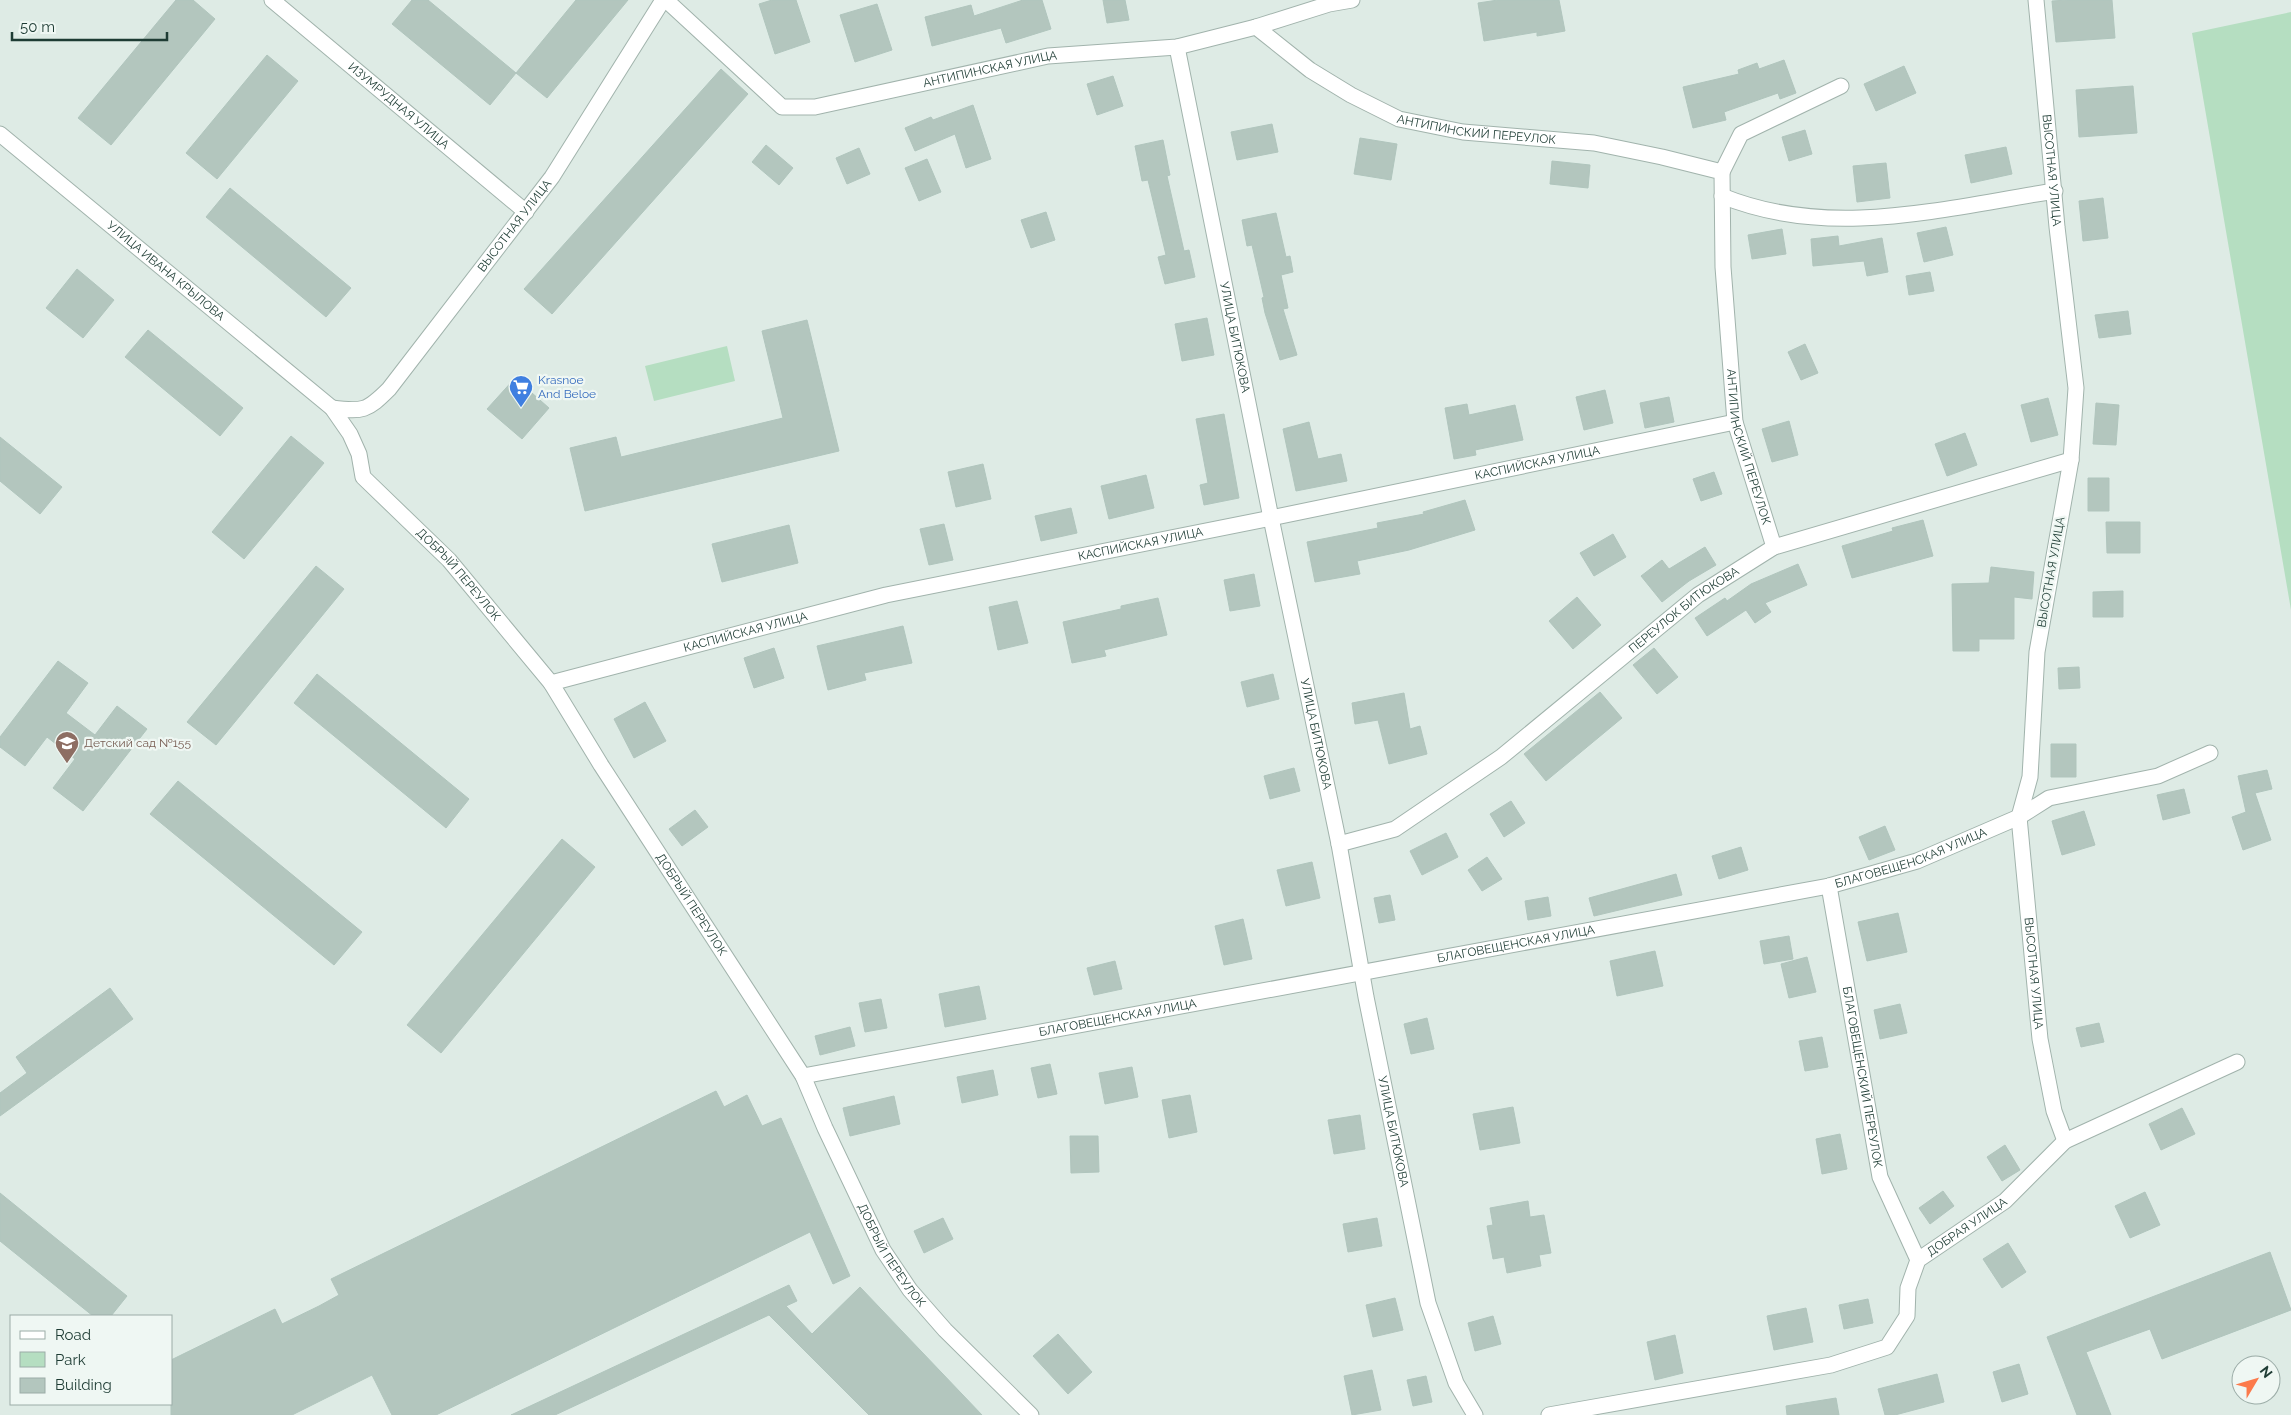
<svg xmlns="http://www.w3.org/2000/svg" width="2291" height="1415" viewBox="0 0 2291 1415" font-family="Raleway,sans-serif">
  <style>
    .green { fill: #b5dec1 }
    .building { fill: #b3c6be; stroke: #b0c5bd }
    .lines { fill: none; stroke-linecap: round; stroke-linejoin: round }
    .minor-casing { stroke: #a1b3ac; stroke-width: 17 }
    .minor { stroke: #fff; stroke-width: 15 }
    .labels { text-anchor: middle; stroke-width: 4.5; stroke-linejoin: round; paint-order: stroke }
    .street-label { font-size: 12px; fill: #1e3c34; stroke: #eff7f3 }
    .shop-label { font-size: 12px; fill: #366cbe; stroke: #eff7f3; text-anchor: start }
    .education-label { font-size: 12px; fill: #785e54; stroke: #eff7f3; text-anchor: start }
  </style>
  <rect width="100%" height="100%" fill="#deebe5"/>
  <path class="green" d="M2291 12V610L2192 33Z
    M727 346 735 381 654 401 645 366Z"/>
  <path class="building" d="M176 0H193L215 19 111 145 78 118Z
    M412 0H428L516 73 490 105 392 24Z
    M576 0H628L547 98 516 73Z
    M772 0H796L810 42 775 54 759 4Z
    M1023 0H1042L1051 29 1006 43 1001 28 932 46 925 17 971 5 974 16Z
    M1103 0H1125L1129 20 1107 23Z
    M1498 0H1559L1565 31 1537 36V32L1484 41 1478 3Z
    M2067 0H2112L2115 38 2056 42 2052 1Z
    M877 4 892 50 855 62 840 15Z
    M267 55 298 81 217 179 186 153Z
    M1784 60 1796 93 1780 99 1778 93 1724 112 1726 120 1693 128 1683 87 1739 74 1738 70 1757 63 1759 69Z
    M1904 66 1916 93 1876 111 1864 84Z
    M721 69 748 94 552 314 524 289Z
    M1113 76 1123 106 1097 115 1087 84Z
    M2133 86 2137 133 2079 137 2076 90Z
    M973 105 991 159 966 168 955 134 915 151 905 128 931 117 933 120Z
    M1272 124 1278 152 1237 160 1231 132Z
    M1805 130 1812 154 1789 161 1782 137Z
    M1360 138 1397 144 1391 180 1354 174Z
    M1163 140 1170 175 1167 176 1184 251 1189 250 1195 277 1165 284 1158 257 1166 255 1148 180 1142 181 1135 146Z
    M766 145 793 168 779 185 752 162Z
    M2006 147 2012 174 1971 183 1965 155Z
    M859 148 870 174 847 184 836 158Z
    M927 159 941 192 919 201 905 168Z
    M1552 161 1590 165 1588 188 1550 184Z
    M1886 163 1890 198 1857 202 1853 166Z
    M230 188 351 288 326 317 206 217Z
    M2103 198 2108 238 2083 241 2079 201Z
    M1046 212 1055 240 1031 248 1021 220Z
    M1276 213 1286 257 1290 256 1293 272 1281 275 1288 308 1283 309 1297 355 1280 360 1265 313 1262 298 1264 297 1252 245 1247 246 1242 220Z
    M1946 227 1953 255 1924 262 1917 233Z
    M1782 229 1786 254 1752 259 1748 235Z
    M1838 236 1839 246 1882 238 1888 272 1867 276 1864 261 1813 266 1811 239Z
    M77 269 114 300 83 338 46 308Z
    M1930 272 1934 291 1909 295 1906 276Z
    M2128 311 2131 334 2099 338 2095 315Z
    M1207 318 1214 355 1182 361 1175 324Z
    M807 320 839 451 585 511 570 448 616 437 621 457 783 418 762 331Z
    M148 330 243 408 220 436 125 357Z
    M1805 344 1818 373 1801 380 1788 352Z
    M515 378 549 408 522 439 487 409Z
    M1605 390 1613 423 1584 430 1576 397Z
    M1669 397 1674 422 1645 428 1640 403Z
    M2048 398 2058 435 2031 442 2021 405Z
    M2096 403 2119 405 2116 445 2093 444Z
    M1467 404 1469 415 1515 405 1523 440 1475 450 1476 455 1454 459 1445 408Z
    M1224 414 1239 498 1204 505 1200 485 1208 483 1196 419Z
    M1789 421 1798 455 1772 462 1762 429Z
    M1309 422 1318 459 1341 454 1347 481 1296 491 1283 429Z
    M1965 433 1977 465 1947 476 1935 444Z
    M291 436 324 463 244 559 212 532Z
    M0 437 62 487 40 514 0 481Z
    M983 464 991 499 956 507 948 472Z
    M1714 472 1722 494 1701 501 1693 479Z
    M1146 475 1154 508 1109 519 1101 486Z
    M2088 478H2109V511H2088Z
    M1465 500 1475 530 1409 550 1357 561 1360 574 1315 582 1307 542 1378 528 1377 523 1424 514 1423 512Z
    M1071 508 1077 533 1041 541 1035 516Z
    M1923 520 1933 556 1852 578 1842 546 1893 531 1892 528Z
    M2106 522H2140V553H2107Z
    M944 524 953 560 929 565 920 529Z
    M789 525 798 563 722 582 712 544Z
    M1613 534 1626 557 1594 576 1580 553Z
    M1705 547 1716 565 1689 581 1662 602 1641 576 1662 560 1669 569Z
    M1798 564 1807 585 1765 603 1771 612 1755 623 1746 610 1707 636 1695 618 1725 598 1727 601 1751 584Z
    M316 566 344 589 216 745 187 722Z
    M1991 567 2034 572 2032 599 2014 597V639H1979V651H1953L1952 584 1989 583Z
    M1254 574 1260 606 1230 611 1224 580Z
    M2123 591V617H2093V592Z
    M1577 597 1601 625 1573 649 1549 621Z
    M1158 598 1167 635 1104 650 1106 656 1072 663 1063 622 1121 609V606Z
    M1017 601 1028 643 998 650 989 607Z
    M903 626 912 663 864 673 866 680 828 690 817 646Z
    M774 648 784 678 754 688 744 658Z
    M1654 648 1678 677 1657 694 1633 665Z
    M58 661 88 683 66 713 95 735 117 706 147 729 83 811 53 788 75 759 47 737 25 766 0 747V737Z
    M2079 667 2080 688 2059 689 2058 668Z
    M317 674 469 799 446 828 294 703Z
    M1273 674 1279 699 1247 707 1241 682Z
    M1600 692 1622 718 1546 781 1524 754Z
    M1404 693 1410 729 1420 726 1427 754 1389 764 1378 720 1355 724 1352 703Z
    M645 702 666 741 634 758 614 719Z
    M2051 744H2076V777H2051Z
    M1294 768 1300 791 1270 799 1264 776Z
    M2267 770 2272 789 2255 793 2271 840 2243 850 2232 817 2246 812 2238 776Z
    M178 781 362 932 334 965 150 814Z
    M2184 789 2190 813 2163 820 2157 795Z
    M1511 801 1525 823 1504 837 1490 814Z
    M695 810 708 827 682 846 669 829Z
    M2084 811 2095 845 2062 855 2052 821Z
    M1885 826 1895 850 1869 860 1859 837Z
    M1446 833 1458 857 1422 875 1410 851Z
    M562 839 595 867 441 1053 407 1025Z
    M1741 847 1748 870 1719 879 1712 856Z
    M1487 857 1502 879 1482 891 1468 870Z
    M1312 862 1320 898 1286 906 1277 870Z
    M1676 874 1682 895 1594 916 1589 898Z
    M1390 895 1395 920 1379 923 1374 898Z
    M1548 897 1551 916 1528 920 1525 901Z
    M1898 913 1907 952 1867 961 1858 922Z
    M1243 919 1252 959 1224 965 1215 926Z
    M1789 936 1793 959 1764 964 1760 941Z
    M1655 951 1663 986 1617 996 1610 961Z
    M1807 957 1816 992 1789 998 1781 964Z
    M1115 961 1122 989 1094 995 1087 968Z
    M979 986 986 1019 945 1027 939 994Z
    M110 988 133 1019 0 1116V1093L27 1073 16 1057Z
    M881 999 887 1028 865 1032 859 1003Z
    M1900 1004 1907 1033 1880 1039 1874 1010Z
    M1427 1018 1434 1049 1411 1054 1404 1024Z
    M2099 1023 2104 1042 2081 1047 2076 1028Z
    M850 1027 855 1046 820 1055 815 1036Z
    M1822 1037 1828 1067 1805 1071 1799 1041Z
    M1050 1064 1057 1094 1038 1098 1031 1068Z
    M1132 1067 1138 1097 1105 1104 1099 1073Z
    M993 1070 998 1095 962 1103 957 1077Z
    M716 1091 724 1107 747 1095 762 1126 781 1118 850 1276 833 1284 810 1232 436 1415H392L372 1375 292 1415H171V1360L275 1309 282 1324 319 1306 339 1295 331 1279Z
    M1190 1095 1197 1132 1169 1138 1162 1100Z
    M894 1096 900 1124 850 1136 843 1108Z
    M1513 1107 1520 1143 1480 1150 1473 1114Z
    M2182 1108 2195 1134 2161 1150 2149 1124Z
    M1360 1115 1365 1149 1334 1154 1328 1120Z
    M1840 1134 1847 1169 1822 1174 1816 1139Z
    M1070 1136H1098L1099 1172 1071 1173Z
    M2005 1145 2020 1170 2002 1181 1987 1157Z
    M1943 1191 1954 1206 1930 1224 1919 1208Z
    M2145 1192 2160 1225 2130 1238 2115 1206Z
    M0 1193 127 1296 111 1316H93L0 1241Z
    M1528 1201 1530 1217 1544 1215 1551 1253 1539 1255 1541 1266 1507 1273 1504 1257 1493 1259 1487 1226 1493 1225 1490 1208Z
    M943 1218 953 1239 924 1253 914 1231Z
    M1377 1218 1382 1246 1348 1252 1343 1224Z
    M2008 1243 2026 1272 2002 1288 1983 1259Z
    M2270 1252 2291 1310 2162 1359 2150 1329 2086 1352 2111 1415H2077L2047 1337Z
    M789 1285 797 1301 786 1306 812 1334 860 1287 982 1415H869L769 1315 555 1415H511Z
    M1395 1298 1403 1330 1373 1337 1366 1305Z
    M1868 1299 1873 1323 1844 1329 1839 1305Z
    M1806 1308 1813 1342 1774 1350 1767 1316Z
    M1493 1316 1501 1344 1475 1351 1468 1323Z
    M1058 1334 1092 1372 1068 1394 1033 1356Z
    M1675 1335 1683 1373 1655 1380 1647 1342Z
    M2019 1364 2028 1394 2002 1402 1993 1372Z
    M1372 1370 1381 1410 1352 1415 1344 1376Z
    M1937 1374 1944 1402 1895 1415H1885L1878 1389Z
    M1426 1376 1432 1402 1413 1406 1407 1380Z
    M1836 1398 1839 1415H1787L1786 1406Z"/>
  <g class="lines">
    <g class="minor-casing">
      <g id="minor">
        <path id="s1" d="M272 0 526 212"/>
        <path id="s2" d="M666 0 782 107H815L1048 56 1177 47 1256 27 1329 4 1352 0"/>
        <path id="s3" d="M2036 0 2057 227 2076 388 2071 460 2037 652 2030 777 2019 817 2040 1039 2054 1111 2065 1141"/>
        <path id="s4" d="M1256 27 1310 70 1351 95 1399 119 1463 132 1594 143 1662 157 1722 172 1723 267 1735 422 1774 547"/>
        <path id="s5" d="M1177 47 1271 518 1339 844 1366 997 1428 1303 1456 1383 1475 1415"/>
        <path id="s6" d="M0 134 332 408 350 434 359 454 363 477 449 560 551 683 601 765 803 1076 825 1128 883 1250 910 1290 945 1330 1031 1415"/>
        <path d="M1722 172 1741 134 1841 86"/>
        <path d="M1722 196C1830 240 1944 208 2055 191"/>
        <path id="s7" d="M332 408C363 412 367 411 389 389L552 177 663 0"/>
        <path id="s8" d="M551 683 886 595 1271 518 1735 422"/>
        <path id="s9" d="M1339 844 1395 829 1501 757 1698 595 1774 547 2071 460"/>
        <path id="s10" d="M1829 886 1880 1177 1918 1260"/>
        <path id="s11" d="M803 1076 1829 886 1917 861 2019 817 2049 798 2158 776 2210 753"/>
        <path id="s12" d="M1549 1415 1831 1365 1887 1347 1907 1316 1908 1288 1918 1260 2005 1201 2065 1141 2237 1062"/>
      </g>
    </g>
    <use href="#minor" class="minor"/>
  </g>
  <defs>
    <g id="supermarket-pin" transform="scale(1.25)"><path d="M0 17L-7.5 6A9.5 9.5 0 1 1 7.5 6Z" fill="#3f7fe0" stroke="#eff7f3"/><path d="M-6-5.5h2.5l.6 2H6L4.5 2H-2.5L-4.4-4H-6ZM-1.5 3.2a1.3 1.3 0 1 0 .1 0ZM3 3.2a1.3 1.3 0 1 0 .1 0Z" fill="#fff"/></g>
    <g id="school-pin" transform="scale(1.25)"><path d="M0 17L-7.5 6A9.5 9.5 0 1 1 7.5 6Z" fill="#8d6e63" stroke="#eff7f3"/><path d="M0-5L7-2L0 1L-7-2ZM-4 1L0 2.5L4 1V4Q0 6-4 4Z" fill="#fff"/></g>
  </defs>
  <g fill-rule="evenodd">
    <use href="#supermarket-pin" x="521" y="387"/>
    <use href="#school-pin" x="67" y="743"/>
  </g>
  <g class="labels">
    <g class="street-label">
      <text dy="4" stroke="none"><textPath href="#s2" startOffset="370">АНТИПИНСКАЯ УЛИЦА</textPath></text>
      <text dy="4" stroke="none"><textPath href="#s1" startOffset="165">ИЗУМРУДНАЯ УЛИЦА</textPath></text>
      <text dy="4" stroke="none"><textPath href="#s4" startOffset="249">АНТИПИНСКИЙ ПЕРЕУЛОК</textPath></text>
      <text dy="4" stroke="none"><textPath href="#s3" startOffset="171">ВЫСОТНАЯ УЛИЦА</textPath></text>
      <text dy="4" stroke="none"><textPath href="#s7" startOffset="270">ВЫСОТНАЯ УЛИЦА</textPath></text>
      <text dy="4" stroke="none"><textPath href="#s6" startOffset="215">УЛИЦА ИВАНА КРЫЛОВА</textPath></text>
      <text dy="4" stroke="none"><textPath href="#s5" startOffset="296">УЛИЦА БИТЮКОВА</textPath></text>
      <text dy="4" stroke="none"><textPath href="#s4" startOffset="776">АНТИПИНСКИЙ ПЕРЕУЛОК</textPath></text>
      <text dy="4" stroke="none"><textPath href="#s8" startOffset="1011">КАСПИЙСКАЯ УЛИЦА</textPath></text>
      <text dy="4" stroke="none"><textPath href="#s8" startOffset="606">КАСПИЙСКАЯ УЛИЦА</textPath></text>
      <text transform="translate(2051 572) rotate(-80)" y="4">ВЫСОТНАЯ УЛИЦА</text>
      <text dy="4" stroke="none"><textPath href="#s6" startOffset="644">ДОБРЫЙ ПЕРЕУЛОК</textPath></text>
      <text dy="4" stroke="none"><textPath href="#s9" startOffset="421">ПЕРЕУЛОК БИТЮКОВА</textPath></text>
      <text dy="4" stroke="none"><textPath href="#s8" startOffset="201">КАСПИЙСКАЯ УЛИЦА</textPath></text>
      <text dy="4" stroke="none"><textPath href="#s5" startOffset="701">УЛИЦА БИТЮКОВА</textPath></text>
      <text dy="4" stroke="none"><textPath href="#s11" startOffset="1130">БЛАГОВЕЩЕНСКАЯ УЛИЦА</textPath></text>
      <text dy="4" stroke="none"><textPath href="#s6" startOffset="1049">ДОБРЫЙ ПЕРЕУЛОК</textPath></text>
      <text dy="4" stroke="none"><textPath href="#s11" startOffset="725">БЛАГОВЕЩЕНСКАЯ УЛИЦА</textPath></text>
      <text dy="4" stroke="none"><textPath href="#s3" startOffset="981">ВЫСОТНАЯ УЛИЦА</textPath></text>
      <text dy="4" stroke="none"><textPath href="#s11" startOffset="320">БЛАГОВЕЩЕНСКАЯ УЛИЦА</textPath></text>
      <text dy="4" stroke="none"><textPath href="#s10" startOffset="194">БЛАГОВЕЩЕНСКИЙ ПЕРЕУЛОК</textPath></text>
      <text dy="4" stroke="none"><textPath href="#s5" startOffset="1106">УЛИЦА БИТЮКОВА</textPath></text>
      <text dy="4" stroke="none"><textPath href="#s12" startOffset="499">ДОБРАЯ УЛИЦА</textPath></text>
      <text dy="4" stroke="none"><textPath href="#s6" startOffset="1454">ДОБРЫЙ ПЕРЕУЛОК</textPath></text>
    </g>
    <g class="shop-label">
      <text x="538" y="384">Krasnoe<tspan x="538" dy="14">And Beloe</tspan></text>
    </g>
    <g class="education-label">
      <text x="84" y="747">Детский сад №155</text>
    </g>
  </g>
  <rect x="10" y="1315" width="162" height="90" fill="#eff7f3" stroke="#9baca7"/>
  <rect x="20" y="1331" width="25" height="8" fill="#ffffff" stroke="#9baca7"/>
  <text x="55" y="1340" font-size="15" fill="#1e3c34">Road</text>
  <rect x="20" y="1352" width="25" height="15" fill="#b5dec1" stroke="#9baca7"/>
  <text x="55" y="1365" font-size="15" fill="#1e3c34">Park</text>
  <rect x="20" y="1378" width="25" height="15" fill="#b3c6be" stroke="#9baca7"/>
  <text x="55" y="1390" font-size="15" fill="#1e3c34">Building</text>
  <g transform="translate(2256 1380) rotate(52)"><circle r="24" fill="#eff7f3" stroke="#9baca7"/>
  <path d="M0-4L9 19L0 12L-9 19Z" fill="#fc7a4b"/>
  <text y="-8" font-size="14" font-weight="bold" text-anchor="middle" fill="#1e3c34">N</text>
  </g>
  <path d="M12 32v8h155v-8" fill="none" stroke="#1e3c34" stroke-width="2.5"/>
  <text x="20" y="32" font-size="15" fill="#1e3c34" stroke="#eff7f3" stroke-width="4" paint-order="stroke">50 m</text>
</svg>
